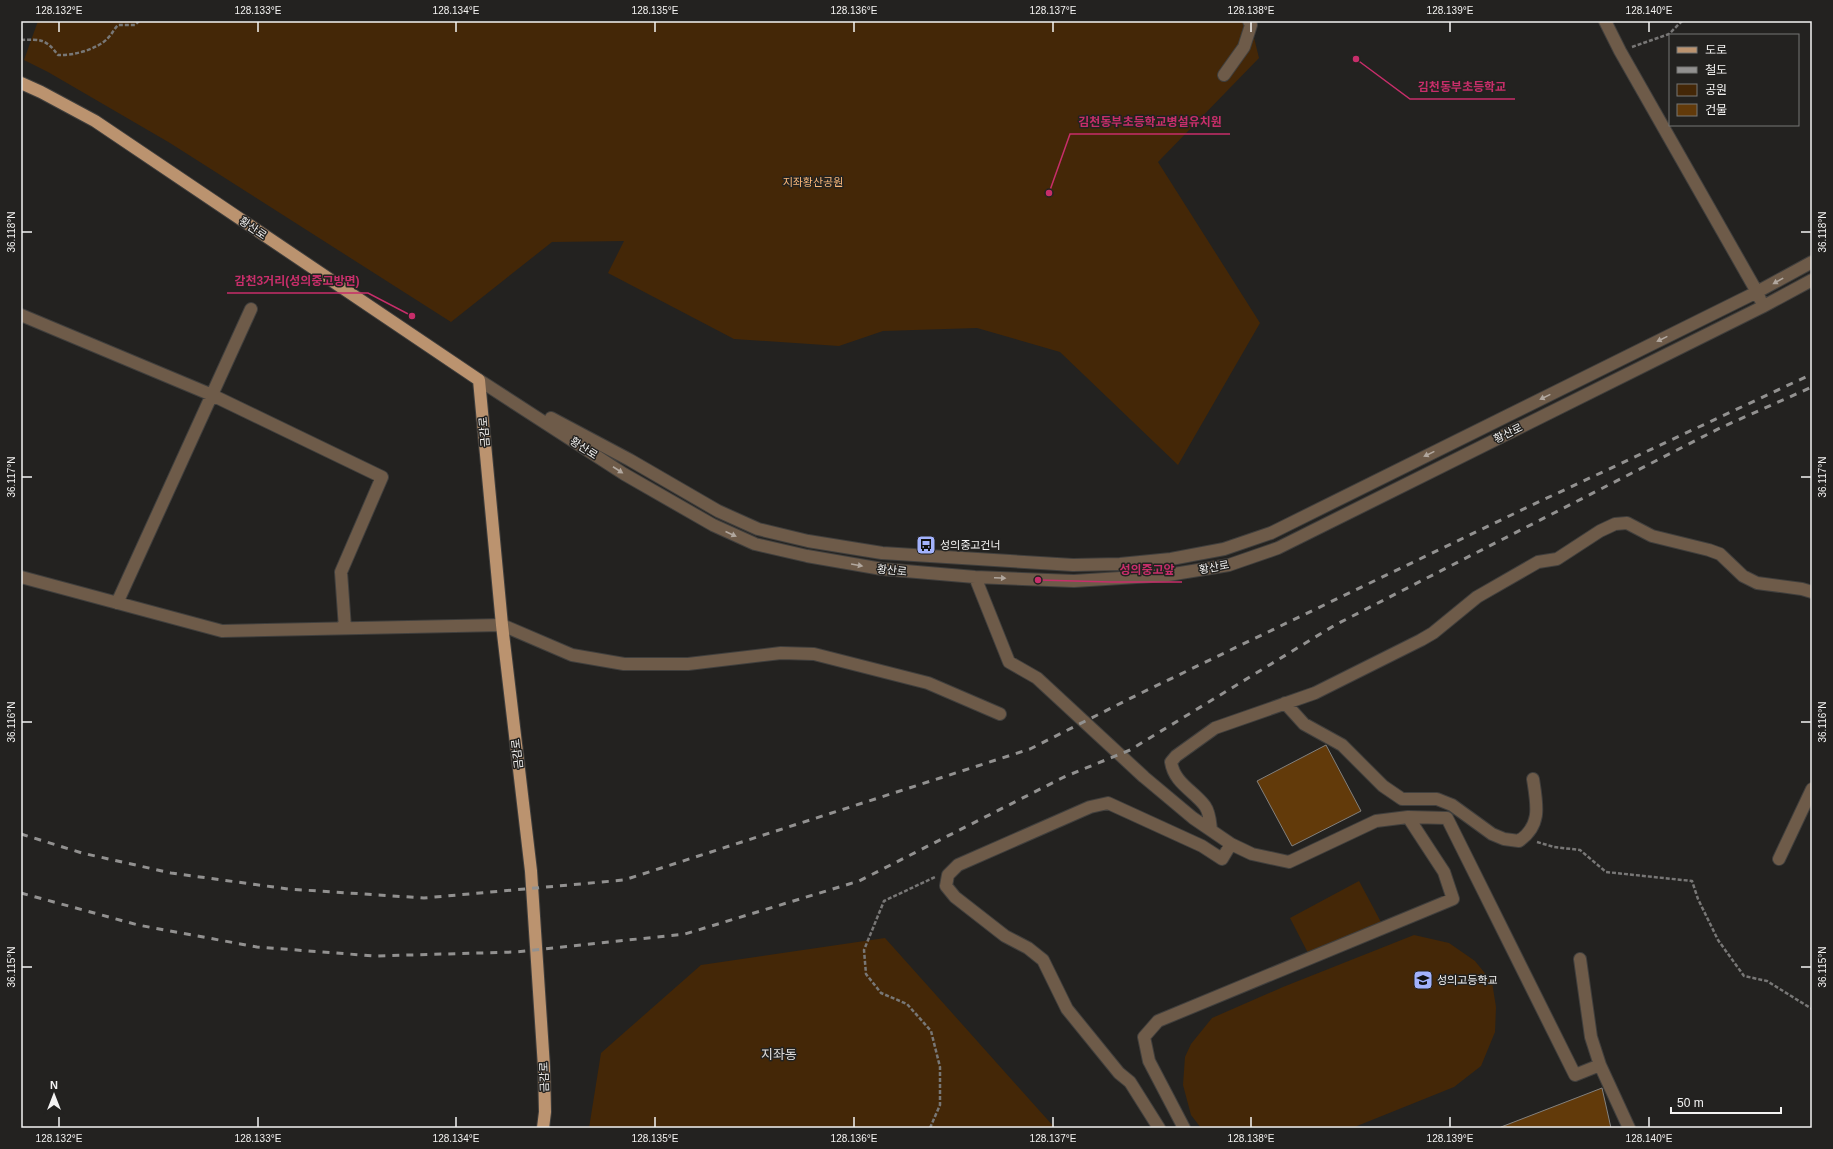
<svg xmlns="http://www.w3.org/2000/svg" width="1833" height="1149" viewBox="0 0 1833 1149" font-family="Arial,'Noto Sans KR',sans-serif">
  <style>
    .green { fill: #442707 }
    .building { fill: #623a0a; stroke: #83817e }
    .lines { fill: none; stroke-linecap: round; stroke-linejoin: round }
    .minor-casing { stroke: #403f3d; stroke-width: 14 }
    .major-casing { stroke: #403f3d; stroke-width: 14 }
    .path { stroke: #787776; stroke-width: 2.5; stroke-dasharray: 4 2; stroke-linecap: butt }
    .minor { stroke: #6e5b49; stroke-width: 12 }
    .major { stroke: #bb936f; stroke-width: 12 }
    .rail { stroke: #929190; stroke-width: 3; stroke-dasharray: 7 7; stroke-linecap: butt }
    .oneway { fill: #b1a79e }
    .ticks { fill: none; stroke: #f4f3f2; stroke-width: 1.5 }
    .labels { text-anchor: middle; stroke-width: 3; stroke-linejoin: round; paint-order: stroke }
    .park-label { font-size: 11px; fill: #fcb979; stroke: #232220 }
    .street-label { font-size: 11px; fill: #f4f3f2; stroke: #232220 }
    .poi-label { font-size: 11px; fill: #f4f3f2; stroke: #232220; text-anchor: start }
    .quarter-label { font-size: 13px; fill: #e0dddb; stroke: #232220 }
    .leader { fill: none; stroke: #c72e6a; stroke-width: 1.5 }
    .callout-dot { fill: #c72e6a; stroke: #232220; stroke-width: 1.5 }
    .callout-label { font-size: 12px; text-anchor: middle; font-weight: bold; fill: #c72e6a; stroke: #232220; stroke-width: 3; stroke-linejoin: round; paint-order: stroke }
    .neatline { fill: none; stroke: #f4f3f2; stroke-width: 1.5 }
    .ticks-label { font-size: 10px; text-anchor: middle; fill: #f4f3f2 }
  </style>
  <rect width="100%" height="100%" fill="#232220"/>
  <path class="green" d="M38 21H1250L1259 58 1158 162 1260 323 1178 465 1060 352 977 328 883 331 839 346 734 339 608 273 624 241 552 242 451 322 170 143 48 72 24 60Z
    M1359 881 1382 924 1309 955 1290 918Z
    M1414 935 1449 943 1475 961 1492 982 1496 1007 1495 1032 1481 1066 1454 1087 1352 1128H1201L1191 1115 1183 1085 1185 1057 1191 1044 1212 1018 1283 987Z
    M885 938 1055 1128H589L601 1053 701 965Z"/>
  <path class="building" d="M1326 745 1361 811 1292 846 1257 781Z
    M1602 1088 1611 1128H1502L1501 1127Z"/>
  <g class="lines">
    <g class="minor-casing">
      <path id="minor" d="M1605 21 1620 51 1757 292 1760 299
        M1224 75 1244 47 1251 25 1249 21
        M21 315 212 395 382 477 341 572 345 628
        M479 380 624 474 713 525 755 544 807 556 882 569 975 577 1074 581 1168 575 1229 565 1278 548 1762 307 1812 280
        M551 418 630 460 718 511 758 529 808 541 882 553 1073 565 1120 564 1171 559 1224 549 1271 533 1757 292 1812 262
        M21 577 222 631 502 625 572 655 624 664H688L781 653 814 654 928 683 1000 714
        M975 577 1009 662 1037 678 1144 777 1193 818 1231 844 1252 854 1289 862 1376 821 1408 817 1447 818 1575 1075 1600 1065 1629 1128
        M117 603 251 309
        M1285 703 1304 724 1342 745 1383 786 1402 799H1437L1452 805 1492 834 1504 839 1519 841C1542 825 1537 805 1533 779
        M1211 830C1210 822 1210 813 1205 806 1194 791 1174 783 1171 762L1176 756 1215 728 1315 693 1421 640 1433 633 1477 597 1538 562 1557 559 1600 531 1615 524 1627 523 1652 536 1709 550 1720 554 1743 576 1757 583 1802 589 1812 592
        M1779 859 1812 789
        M1580 959 1591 1037 1600 1065
        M1159 1128 1130 1082 1119 1073 1067 1009 1043 960 1028 948 1005 936 955 897 946 886 948 875 958 865 1090 807 1108 803 1202 846 1222 859 1231 844
        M1184 1128 1149 1061 1144 1037 1158 1021 1453 899 1444 872 1408 817"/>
    </g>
    <g class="major-casing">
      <path id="major" d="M21 83 41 92 95 121 479 380 502 625 531 871 544 1067 545 1112 543 1128"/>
    </g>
    <path class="path" d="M21 40C41 39 46 39 58 55 73 56 98 49 108 38 112 34 114 29 118 25H135L139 21
      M1632 47 1669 34 1682 21
      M1537 842 1554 847 1580 850 1606 872 1692 881 1698 899 1718 940 1744 976 1767 981 1812 1009
      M930 1128 940 1105V1067L931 1031 907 1004 881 993 866 974 864 950 884 901 935 877"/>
    <use href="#minor" class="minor"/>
    <use href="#major" class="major"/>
    <path class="rail" d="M21 834 82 853 171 873 288 889 424 898 624 880 1030 749 1137 695 1530 506 1812 374
      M21 893 138 925 257 947 375 956 515 952 685 934 859 881 1064 777 1130 750 1335 625 1720 428 1812 387"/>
  </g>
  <defs><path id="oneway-solid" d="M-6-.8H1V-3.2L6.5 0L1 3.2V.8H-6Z"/></defs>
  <g class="oneway">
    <use href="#oneway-solid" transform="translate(1778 281) rotate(151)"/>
    <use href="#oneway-solid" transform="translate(1662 339) rotate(154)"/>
    <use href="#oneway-solid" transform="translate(1545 397) rotate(154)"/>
    <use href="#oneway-solid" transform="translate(1429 454) rotate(154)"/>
    <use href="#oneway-solid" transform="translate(618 470) rotate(33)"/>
    <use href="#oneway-solid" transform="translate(731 534) rotate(24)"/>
    <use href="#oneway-solid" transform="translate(857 565) rotate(10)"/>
    <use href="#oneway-solid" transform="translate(1000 578) rotate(3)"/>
  </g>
  <path class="ticks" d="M59 22V32M258 22V32M456 22V32M655 22V32M854 22V32M1053 22V32M1251 22V32M1450 22V32M1649 22V32M22 232H32M1801 232H1811M22 477H32M1801 477H1811M22 722H32M1801 722H1811M22 967H32M1801 967H1811M59 1117V1127M258 1117V1127M456 1117V1127M655 1117V1127M854 1117V1127M1053 1117V1127M1251 1117V1127M1450 1117V1127M1649 1117V1127"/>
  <defs>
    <g id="bus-square" transform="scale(1)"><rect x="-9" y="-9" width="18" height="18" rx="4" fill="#a2b2fd" stroke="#232220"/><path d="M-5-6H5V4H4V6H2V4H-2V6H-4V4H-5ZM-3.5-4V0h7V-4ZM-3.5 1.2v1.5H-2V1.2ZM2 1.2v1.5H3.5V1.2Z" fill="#111"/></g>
    <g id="school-square" transform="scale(1)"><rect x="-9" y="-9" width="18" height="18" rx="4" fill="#a2b2fd" stroke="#232220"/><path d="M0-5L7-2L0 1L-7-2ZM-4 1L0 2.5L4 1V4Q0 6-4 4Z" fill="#111"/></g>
  </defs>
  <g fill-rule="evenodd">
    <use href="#bus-square" x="926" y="545"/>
    <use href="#school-square" x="1423" y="980"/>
  </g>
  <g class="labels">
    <g class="park-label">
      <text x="813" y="186">지좌황산공원</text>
    </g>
    <g class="street-label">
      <text transform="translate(253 228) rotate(34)" y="4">황산로</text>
      <text transform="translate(484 432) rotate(-95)" y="4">금감로</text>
      <text transform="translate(1508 433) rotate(-26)" y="4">황산로</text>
      <text transform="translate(584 448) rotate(33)" y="4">황산로</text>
      <text transform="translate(1214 567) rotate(-11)" y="4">황산로</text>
      <text transform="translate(892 570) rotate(6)" y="4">황산로</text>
      <text transform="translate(517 754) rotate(-97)" y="4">금감로</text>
      <text transform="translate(544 1077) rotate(-92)" y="4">금감로</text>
    </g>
    <g class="poi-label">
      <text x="940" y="549">성의중고건너</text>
      <text x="1437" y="984">성의고등학교</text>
    </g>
    <g class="quarter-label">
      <text x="779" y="1059">지좌동</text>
    </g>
  </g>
  <path class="leader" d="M1356 59L1410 99H1515M1049 193L1070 134H1230M412 316L368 293H227M1038 580L1111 582H1182"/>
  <g class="callout-dot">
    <circle cx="1356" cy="59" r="4"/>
    <circle cx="1049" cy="193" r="4"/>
    <circle cx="412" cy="316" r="4"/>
    <circle cx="1038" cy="580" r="4"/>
  </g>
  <g class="callout-label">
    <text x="1462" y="91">김천동부초등학교</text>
    <text x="1150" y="126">김천동부초등학교병설유치원</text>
    <text x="297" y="285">감천3거리(성의중고방면)</text>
    <text x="1147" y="574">성의중고앞</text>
  </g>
  <rect width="1833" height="1149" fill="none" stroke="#232220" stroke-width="44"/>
  <rect x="1669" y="34" width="130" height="92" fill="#232220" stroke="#777674"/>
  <rect x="1677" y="47" width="20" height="6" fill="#bb936f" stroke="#777674"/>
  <text x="1705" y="54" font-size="12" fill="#f4f3f2">도로</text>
  <rect x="1677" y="67" width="20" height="6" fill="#929190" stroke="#777674"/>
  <text x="1705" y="74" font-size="12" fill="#f4f3f2">철도</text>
  <rect x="1677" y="84" width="20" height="12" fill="#442707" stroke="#777674"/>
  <text x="1705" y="94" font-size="12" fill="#f4f3f2">공원</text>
  <rect x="1677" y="104" width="20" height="12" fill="#623a0a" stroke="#777674"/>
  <text x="1705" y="114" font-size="12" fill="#f4f3f2">건물</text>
  <g transform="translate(54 1095)" stroke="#232220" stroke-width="3" paint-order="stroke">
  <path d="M0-3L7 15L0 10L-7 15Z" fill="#f4f3f2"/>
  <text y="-6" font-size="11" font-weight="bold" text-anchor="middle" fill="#f4f3f2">N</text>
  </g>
  <path d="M1671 1107v6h110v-6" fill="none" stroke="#f4f3f2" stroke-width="2"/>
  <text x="1677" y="1107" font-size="12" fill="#f4f3f2" stroke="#232220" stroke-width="3" paint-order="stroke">50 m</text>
  <rect x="22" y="22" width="1789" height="1105" class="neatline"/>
  <g class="ticks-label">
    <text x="59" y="14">128.132°E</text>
    <text x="258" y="14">128.133°E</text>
    <text x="456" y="14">128.134°E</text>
    <text x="655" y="14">128.135°E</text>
    <text x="854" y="14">128.136°E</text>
    <text x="1053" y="14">128.137°E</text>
    <text x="1251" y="14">128.138°E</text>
    <text x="1450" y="14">128.139°E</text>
    <text x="1649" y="14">128.140°E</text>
    <text transform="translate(11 232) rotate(-90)" y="4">36.118°N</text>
    <text transform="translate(1822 232) rotate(-90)" y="4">36.118°N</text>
    <text transform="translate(11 477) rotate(-90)" y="4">36.117°N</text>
    <text transform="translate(1822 477) rotate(-90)" y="4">36.117°N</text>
    <text transform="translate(11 722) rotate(-90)" y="4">36.116°N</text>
    <text transform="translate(1822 722) rotate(-90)" y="4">36.116°N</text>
    <text transform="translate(11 967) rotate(-90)" y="4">36.115°N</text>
    <text transform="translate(1822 967) rotate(-90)" y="4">36.115°N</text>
    <text x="59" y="1142">128.132°E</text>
    <text x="258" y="1142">128.133°E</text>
    <text x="456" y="1142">128.134°E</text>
    <text x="655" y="1142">128.135°E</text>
    <text x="854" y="1142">128.136°E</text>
    <text x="1053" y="1142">128.137°E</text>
    <text x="1251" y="1142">128.138°E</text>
    <text x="1450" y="1142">128.139°E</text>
    <text x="1649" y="1142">128.140°E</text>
  </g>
</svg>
